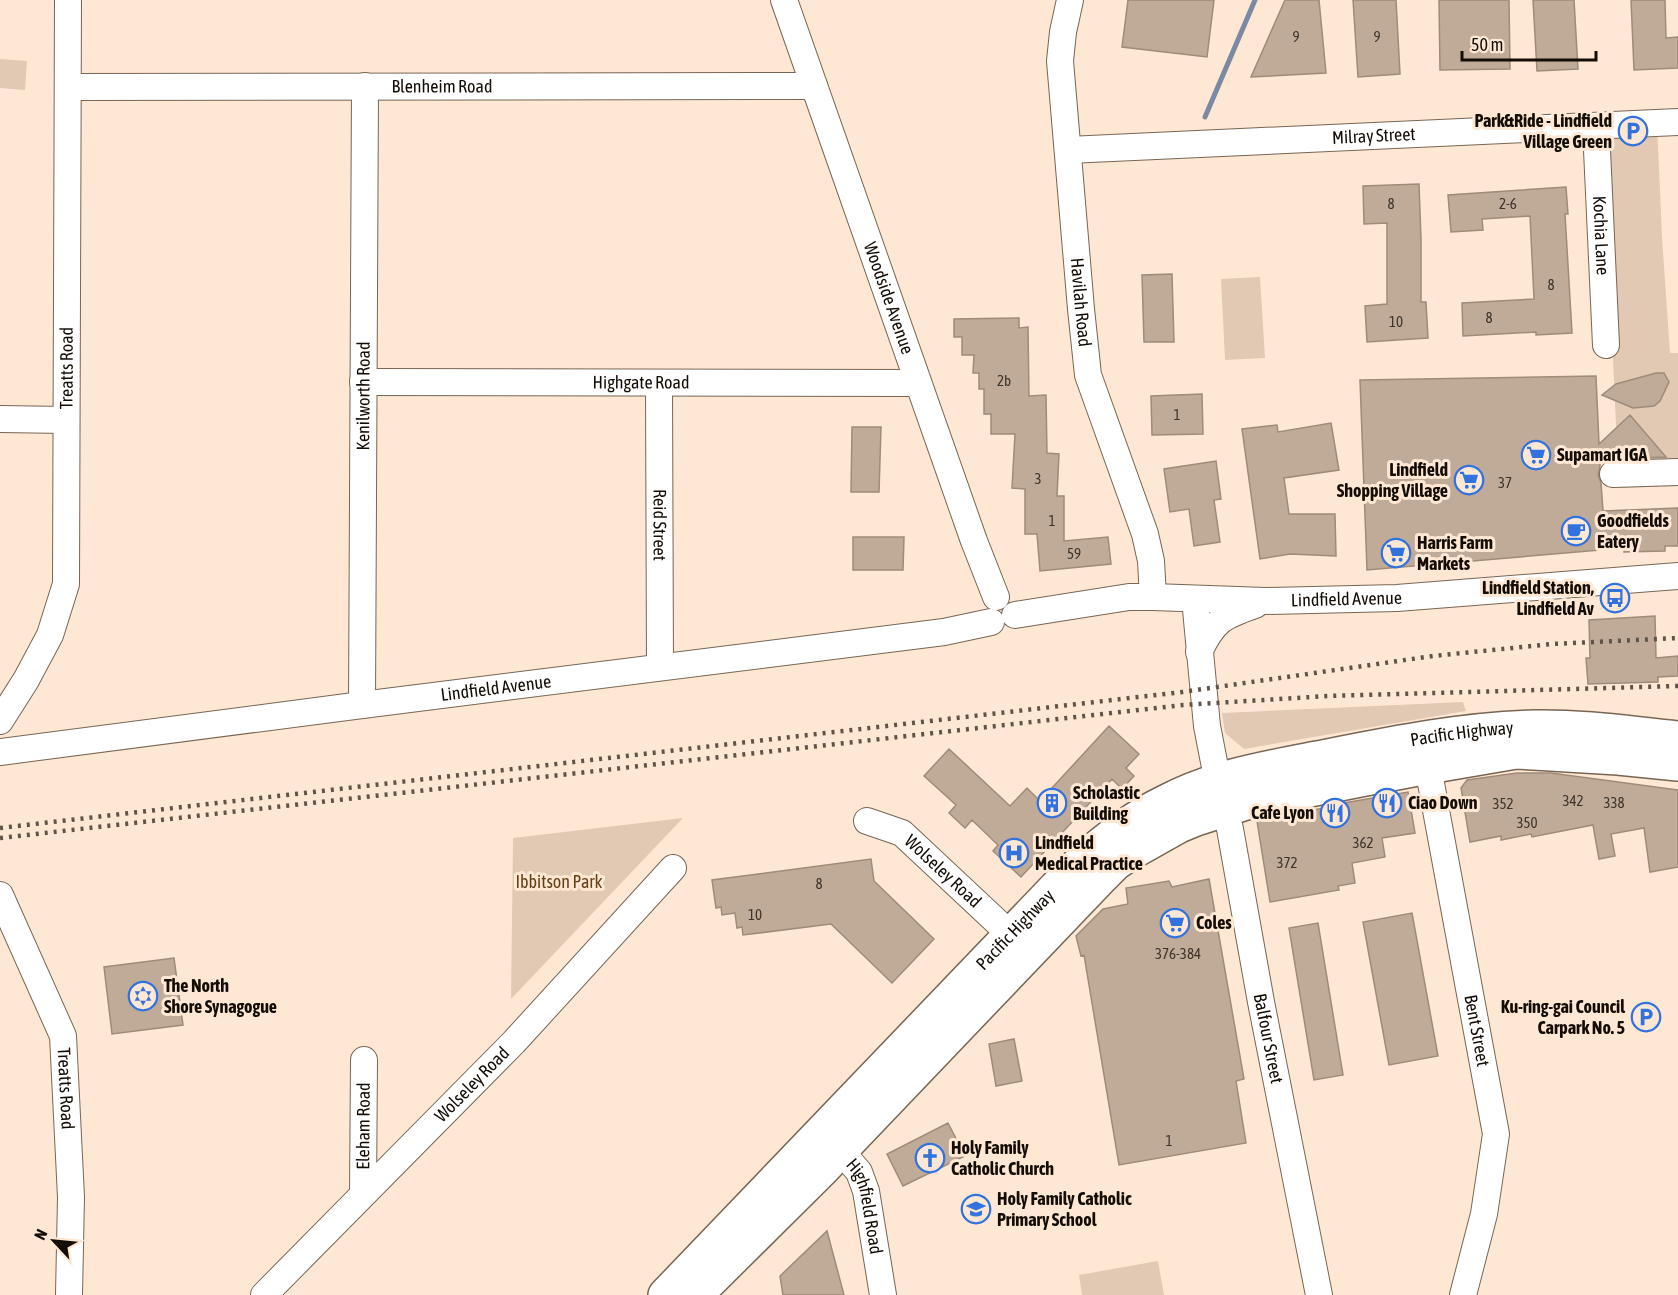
<svg xmlns="http://www.w3.org/2000/svg" width="1678" height="1295" viewBox="0 0 1678 1295" font-family="'Asap Condensed',sans-serif">
  <style>
    .green { fill: #e1c9b4 }
    .lines { fill: none; stroke-linecap: round; stroke-linejoin: round }
    .stream { stroke: #7a8aa4; stroke-width: 5 }
    .building { fill: #c0ab98; stroke: #9f8b78; stroke-width: 1.5 }
    .minor-casing { stroke: #786554; stroke-width: 28 }
    .highway-casing { stroke: #786554; stroke-width: 36 }
    .minor { stroke: #fff; stroke-width: 26 }
    .highway { stroke: #fff; stroke-width: 33 }
    .rail { stroke: #605449; stroke-width: 4.5; stroke-dasharray: 3 6; stroke-linecap: butt }
    .labels { text-anchor: middle; stroke-width: 6; stroke-linejoin: round; paint-order: stroke }
    .number-label { font-size: 15px; fill: #3f342a }
    .street-label { font-size: 18px; fill: #140d06; stroke: #fee8d4 }
    .poi-label { font-size: 18px; font-weight: bold; fill: #140d06; stroke: #fee8d4; text-anchor: start }
    .park-label { font-size: 18px; fill: #653f16; stroke: #fee8d4 }
  </style>
  <rect width="100%" height="100%" fill="#fee8d4"/>
  <path class="green" d="M0 59 27 61 25 90 0 88Z
    M1657 123 1662 237 1670 353H1678V486L1619 488 1602 126Z
    M1260 277 1265 358 1225 360 1221 279Z
    M1463 702 1466 711 1244 749 1225 733 1222 713Z
    M683 818 511 999 513 838Z
    M1158 1261 1164 1295H1082L1079 1275Z"/>
  <g class="lines">
    <path class="stream" d="M1205 117 1255 0"/>
  </g>
  <path class="building" d="M1128 0H1214L1207 57 1122 47Z
    M1285 0H1319L1326 73 1251 77Z
    M1353 0H1396L1400 74 1358 77Z
    M1439 0H1509L1510 69 1440 70Z
    M1533 0H1574L1578 69 1537 71Z
    M1631 0H1665L1666 38 1678 37V68L1634 70Z
    M1419 184 1421 239V302H1426L1428 338 1367 342 1365 306 1387 304V223L1364 224 1363 186Z
    M1566 187 1568 214H1565L1572 333 1536 335V332L1463 336 1462 303 1534 299 1530 216 1482 219 1483 230 1451 232 1448 195Z
    M1172 274 1174 342H1144L1142 275Z
    M1019 318V328L1028 327 1029 396 1046 395 1047 453 1059 454 1057 496H1064V541L1108 537 1111 564 1040 571 1037 534H1025V489L1012 488 1015 434H991V414H984V389H979V373H973L974 355H962V337H954V319Z
    M1656 373H1664L1669 382 1660 401 1654 406 1633 408 1602 395 1616 384Z
    M1596 376 1599 444 1630 415 1666 457 1613 459 1607 461 1600 456V466L1598 475 1601 483 1603 511 1678 508V546H1665V551L1624 552V548L1367 570 1360 380Z
    M1202 394 1203 434 1152 435 1151 396Z
    M1331 423 1339 470 1284 478 1289 514H1335L1336 556 1290 554 1260 559 1242 429 1277 425 1278 432Z
    M852 427H881L879 492H851Z
    M1216 461 1221 499 1214 500 1220 542 1194 546 1189 509 1170 512 1164 469Z
    M853 537H904L903 570H853Z
    M1655 616 1656 658 1678 656V676L1658 677V682L1588 684 1586 658H1590L1589 620Z
    M1109 726 1139 754 1126 768 1134 776 1122 789 1112 779 1021 877 993 851 998 845 972 820 965 828 949 813 956 805 924 776 949 749 1010 806 1027 788 1040 801Z
    M1517 773H1551L1678 790V867L1650 872 1644 828 1611 834 1615 856 1599 859 1593 825 1532 837 1531 834 1501 840V836L1470 842 1461 788 1467 780Z
    M1408 792 1415 833 1382 838 1385 857 1352 863 1355 883 1338 886 1339 890 1270 902 1257 821 1344 804V803Z
    M871 859 874 881 934 939 892 983 831 924 743 935 742 927 737 928 735 913 722 915 721 907 716 908 712 880Z
    M1209 879 1244 1079 1236 1081 1246 1143 1119 1165 1084 955 1081 956 1076 936 1103 909 1128 904 1126 888 1169 881 1172 887Z
    M1412 913 1438 1056 1389 1065 1363 922Z
    M1318 923 1343 1075 1314 1080 1289 928Z
    M174 958 183 1025 112 1034 104 967Z
    M1014 1039 1022 1081 996 1086 989 1044Z
    M948 1123 965 1156 903 1186 887 1154Z
    M827 1231 844 1295H783L780 1276Z"/>
  <g class="lines">
    <g class="minor-casing">
      <g id="minor">
        <path id="s1" d="M784 0 974 541 996 597"/>
        <path id="s2" d="M1070 0 1063 32 1060 61 1081 309 1088 375 1145 534 1151 561 1153 597"/>
        <path id="s3" d="M68 87 814 86"/>
        <path id="s4" d="M1602 126 1597 150 1606 345"/>
        <path id="s5" d="M1068 150 1678 122"/>
        <path id="s6" d="M363 382 918 383"/>
        <path id="s7" d="M659 383 660 667"/>
        <path d="M0 419 66 420"/>
        <path d="M1613 474 1678 472"/>
        <path id="s8" d="M1195 599 1207 726 1214 762 1230 829 1261 1002 1319 1295"/>
        <path id="s9" d="M1015 615 1129 597H1153L1265 601 1397 598 1678 576"/>
        <path d="M1199 652C1214 620 1223 616 1255 605"/>
        <path id="s10" d="M362 705 365 86"/>
        <path id="s11" d="M0 721 26 680 50 635 66 584 68 0"/>
        <path id="s12" d="M0 752 362 705 944 632 991 622"/>
        <path id="s13" d="M1428 767 1496 1134 1484 1214 1463 1295"/>
        <path id="s14" d="M867 821 902 833 1011 935"/>
        <path id="s15" d="M0 895 63 1036 71 1197 69 1295"/>
        <path id="s16" d="M829 1137 859 1172 866 1191 883 1295"/>
        <path id="s17" d="M363 1194 364 1060"/>
        <path id="s18" d="M264 1295 514 1042 673 868"/>
      </g>
    </g>
    <g class="highway-casing">
      <g id="highway">
        <path id="s19" d="M665 1295 1083 859C1109 837 1134 817 1165 802 1212 777 1265 768 1317 758 1388 744 1460 729 1533 727 1581 726 1630 733 1678 738"/>
        <path d="M696 1295 821 1171 1100 879 1115 864 1131 853 1179 826 1196 819 1249 802 1365 779 1428 767 1516 752 1618 758 1678 764"/>
      </g>
    </g>
    <use href="#minor" class="minor"/>
    <use href="#highway" class="highway"/>
    <path class="rail" d="M0 828 1182 692 1433 656 1552 644 1678 638
      M0 838 1183 705 1328 696 1678 686"/>
  </g>
  <defs>
    <g id="parking-ring" transform="scale(1.5)"><circle r="9.5" fill="#fee8d4" stroke="#3272df" stroke-width="1.5"/><path d="M-3.5-5.5H1a3.5 3.5 0 0 1 0 7H-1V5.5H-3.5ZM-1-3.4V-.6H.8a1.4 1.4 0 0 0 0-2.8Z" fill="#3272df"/></g>
    <g id="supermarket-ring" transform="scale(1.5)"><circle r="9.5" fill="#fee8d4" stroke="#3272df" stroke-width="1.5"/><path d="M-6-5.5h2.5l.6 2H6L4.5 2H-2.5L-4.4-4H-6ZM-1.5 3.2a1.3 1.3 0 1 0 .1 0ZM3 3.2a1.3 1.3 0 1 0 .1 0Z" fill="#3272df"/></g>
    <g id="cafe-ring" transform="scale(1.5)"><circle r="9.5" fill="#fee8d4" stroke="#3272df" stroke-width="1.5"/><path d="M-5.5-4.5H6V0H3Q3 3.5 0 3.5H-2.5Q-5.5 3.5-5.5 0ZM3-3.2v2h1.7v-2ZM-6 4.5H4V6H-6Z" fill="#3272df"/></g>
    <g id="bus-ring" transform="scale(1.5)"><circle r="9.5" fill="#fee8d4" stroke="#3272df" stroke-width="1.5"/><path d="M-5-6H5V4H4V6H2V4H-2V6H-4V4H-5ZM-3.5-4V0h7V-4ZM-3.5 1.2v1.5H-2V1.2ZM2 1.2v1.5H3.5V1.2Z" fill="#3272df"/></g>
    <g id="building-ring" transform="scale(1.5)"><circle r="9.5" fill="#fee8d4" stroke="#3272df" stroke-width="1.5"/><path d="M-4-6H4V6H1V3H-1V6H-4ZM-2.5-4.3h1.7v1.8h-1.7ZM.8-4.3h1.7v1.8H.8ZM-2.5-1h1.7V.8h-1.7ZM.8-1h1.7V.8H.8Z" fill="#3272df"/></g>
    <g id="restaurant-ring" transform="scale(1.5)"><circle r="9.5" fill="#fee8d4" stroke="#3272df" stroke-width="1.5"/><path d="M-5-6h1v4h1v-4h1v4h1v-4h1v5L-1.5 .5V6h-2V.5L-5-1ZM5-6V6H3V1.5H1.5Q1.5-4 5-6Z" fill="#3272df"/></g>
    <g id="hospital-ring" transform="scale(1.5)"><circle r="9.5" fill="#fee8d4" stroke="#3272df" stroke-width="1.5"/><path d="M-5-5h3v3.5h4V-5h3V5h-3V1.5h-4V5h-3Z" fill="#3272df"/></g>
    <g id="synagogue-ring" transform="scale(1.5)"><circle r="9.5" fill="#fee8d4" stroke="#3272df" stroke-width="1.5"/><path d="M0-6.5L5.6 3.2H-5.6ZM0 6.5L5.6-3.2H-5.6Z" fill="#3272df"/></g>
    <g id="church-ring" transform="scale(1.5)"><circle r="9.5" fill="#fee8d4" stroke="#3272df" stroke-width="1.5"/><path d="M-1.2-6h2.4v3.5h3.3v2.4h-3.3V6h-2.4V-.1h-3.3v-2.4h3.3Z" fill="#3272df"/></g>
    <g id="school-ring" transform="scale(1.5)"><circle r="9.5" fill="#fee8d4" stroke="#3272df" stroke-width="1.5"/><path d="M0-5L7-2L0 1L-7-2ZM-4 1L0 2.5L4 1V4Q0 6-4 4Z" fill="#3272df"/></g>
  </defs>
  <g fill-rule="evenodd">
    <use href="#parking-ring" x="1633" y="131"/>
    <use href="#supermarket-ring" x="1536" y="455"/>
    <use href="#supermarket-ring" x="1469" y="480"/>
    <use href="#cafe-ring" x="1576" y="531"/>
    <use href="#supermarket-ring" x="1396" y="553"/>
    <use href="#bus-ring" x="1615" y="598"/>
    <use href="#building-ring" x="1052" y="803"/>
    <use href="#restaurant-ring" x="1387" y="803"/>
    <use href="#restaurant-ring" x="1335" y="813"/>
    <use href="#hospital-ring" x="1014" y="853"/>
    <use href="#supermarket-ring" x="1175" y="923"/>
    <use href="#synagogue-ring" x="143" y="996"/>
    <use href="#parking-ring" x="1646" y="1017"/>
    <use href="#church-ring" x="930" y="1158"/>
    <use href="#school-ring" x="976" y="1209"/>
  </g>
  <g class="labels">
    <g class="number-label">
      <text x="1296" y="42">9</text>
      <text x="1377" y="42">9</text>
      <text x="1391" y="209">8</text>
      <text x="1508" y="209">2-6</text>
      <text x="1551" y="290">8</text>
      <text x="1489" y="323">8</text>
      <text x="1396" y="327">10</text>
      <text x="1004" y="386">2b</text>
      <text x="1177" y="420">1</text>
      <text x="1038" y="484">3</text>
      <text x="1505" y="488">37</text>
      <text x="1052" y="526">1</text>
      <text x="1074" y="559">59</text>
      <text x="1573" y="806">342</text>
      <text x="1614" y="808">338</text>
      <text x="1503" y="809">352</text>
      <text x="1527" y="828">350</text>
      <text x="1363" y="848">362</text>
      <text x="1287" y="868">372</text>
      <text x="819" y="889">8</text>
      <text x="755" y="920">10</text>
      <text x="1178" y="959">376-384</text>
      <text x="1169" y="1146">1</text>
    </g>
    <g class="street-label">
      <text dy="6" stroke="none"><textPath href="#s3" startOffset="374">Blenheim Road</textPath></text>
      <text dy="6" stroke="none"><textPath href="#s5" startOffset="306">Milray Street</textPath></text>
      <text dy="6" stroke="none"><textPath href="#s4" startOffset="110">Kochia Lane</textPath></text>
      <text dy="6" stroke="none"><textPath href="#s1" startOffset="316">Woodside Avenue</textPath></text>
      <text dy="6" stroke="none"><textPath href="#s2" startOffset="304">Havilah Road</textPath></text>
      <text dy="6" stroke="none"><textPath href="#s11" startOffset="369">Treatts Road</textPath></text>
      <text dy="6" stroke="none"><textPath href="#s6" startOffset="278">Highgate Road</textPath></text>
      <text dy="6" stroke="none"><textPath href="#s10" startOffset="309">Kenilworth Road</textPath></text>
      <text dy="6" stroke="none"><textPath href="#s7" startOffset="142">Reid Street</textPath></text>
      <text dy="6" stroke="none"><textPath href="#s9" startOffset="333">Lindfield Avenue</textPath></text>
      <text dy="6" stroke="none"><textPath href="#s12" startOffset="500">Lindfield Avenue</textPath></text>
      <text dy="6" stroke="none"><textPath href="#s19" startOffset="1010">Pacific Highway</textPath></text>
      <text dy="6" stroke="none"><textPath href="#s14" startOffset="93">Wolseley Road</textPath></text>
      <text dy="6" stroke="none"><textPath href="#s19" startOffset="506">Pacific Highway</textPath></text>
      <text dy="6" stroke="none"><textPath href="#s13" startOffset="268">Bent Street</textPath></text>
      <text dy="6" stroke="none"><textPath href="#s8" startOffset="446">Balfour Street</textPath></text>
      <text dy="6" stroke="none"><textPath href="#s18" startOffset="296">Wolseley Road</textPath></text>
      <text dy="6" stroke="none"><textPath href="#s15" startOffset="207">Treatts Road</textPath></text>
      <text dy="6" stroke="none"><textPath href="#s17" startOffset="68">Eleham Road</textPath></text>
      <text dy="6" stroke="none"><textPath href="#s16" startOffset="81">Highfield Road</textPath></text>
    </g>
    <g class="poi-label">
      <text x="1612" y="127" text-anchor="end">Park&amp;Ride - Lindfield<tspan x="1612" dy="21">Village Green</tspan></text>
      <text x="1557" y="461">Supamart IGA</text>
      <text x="1448" y="476" text-anchor="end">Lindfield<tspan x="1448" dy="21">Shopping Village</tspan></text>
      <text x="1597" y="527">Goodfields<tspan x="1597" dy="21">Eatery</tspan></text>
      <text x="1417" y="549">Harris Farm<tspan x="1417" dy="21">Markets</tspan></text>
      <text x="1594" y="594" text-anchor="end">Lindfield Station,<tspan x="1594" dy="21">Lindfield Av</tspan></text>
      <text x="1073" y="799">Scholastic<tspan x="1073" dy="21">Building</tspan></text>
      <text x="1408" y="809">Ciao Down</text>
      <text x="1314" y="819" text-anchor="end">Cafe Lyon</text>
      <text x="1035" y="849">Lindfield<tspan x="1035" dy="21">Medical Practice</tspan></text>
      <text x="1196" y="929">Coles</text>
      <text x="164" y="992">The North<tspan x="164" dy="21">Shore Synagogue</tspan></text>
      <text x="1625" y="1013" text-anchor="end">Ku-ring-gai Council<tspan x="1625" dy="21">Carpark No. 5</tspan></text>
      <text x="951" y="1154">Holy Family<tspan x="951" dy="21">Catholic Church</tspan></text>
      <text x="997" y="1205">Holy Family Catholic<tspan x="997" dy="21">Primary School</tspan></text>
    </g>
    <g class="park-label">
      <text x="559" y="888">Ibbitson Park</text>
    </g>
  </g>
  <g transform="translate(54 1241) rotate(296)" stroke="#fee8d4" stroke-width="4.5" paint-order="stroke">
  <path d="M0-4.5L10 22L0 15L-10 22Z" fill="#140d06"/>
  <text y="-9" font-size="16" font-weight="bold" text-anchor="middle" fill="#140d06">N</text>
  </g>
  <path d="M1462 51v9h134v-9" fill="none" stroke="#140d06" stroke-width="3"/>
  <text x="1471" y="51" font-size="18" fill="#140d06" stroke="#fee8d4" stroke-width="4.5" paint-order="stroke">50 m</text>
</svg>
